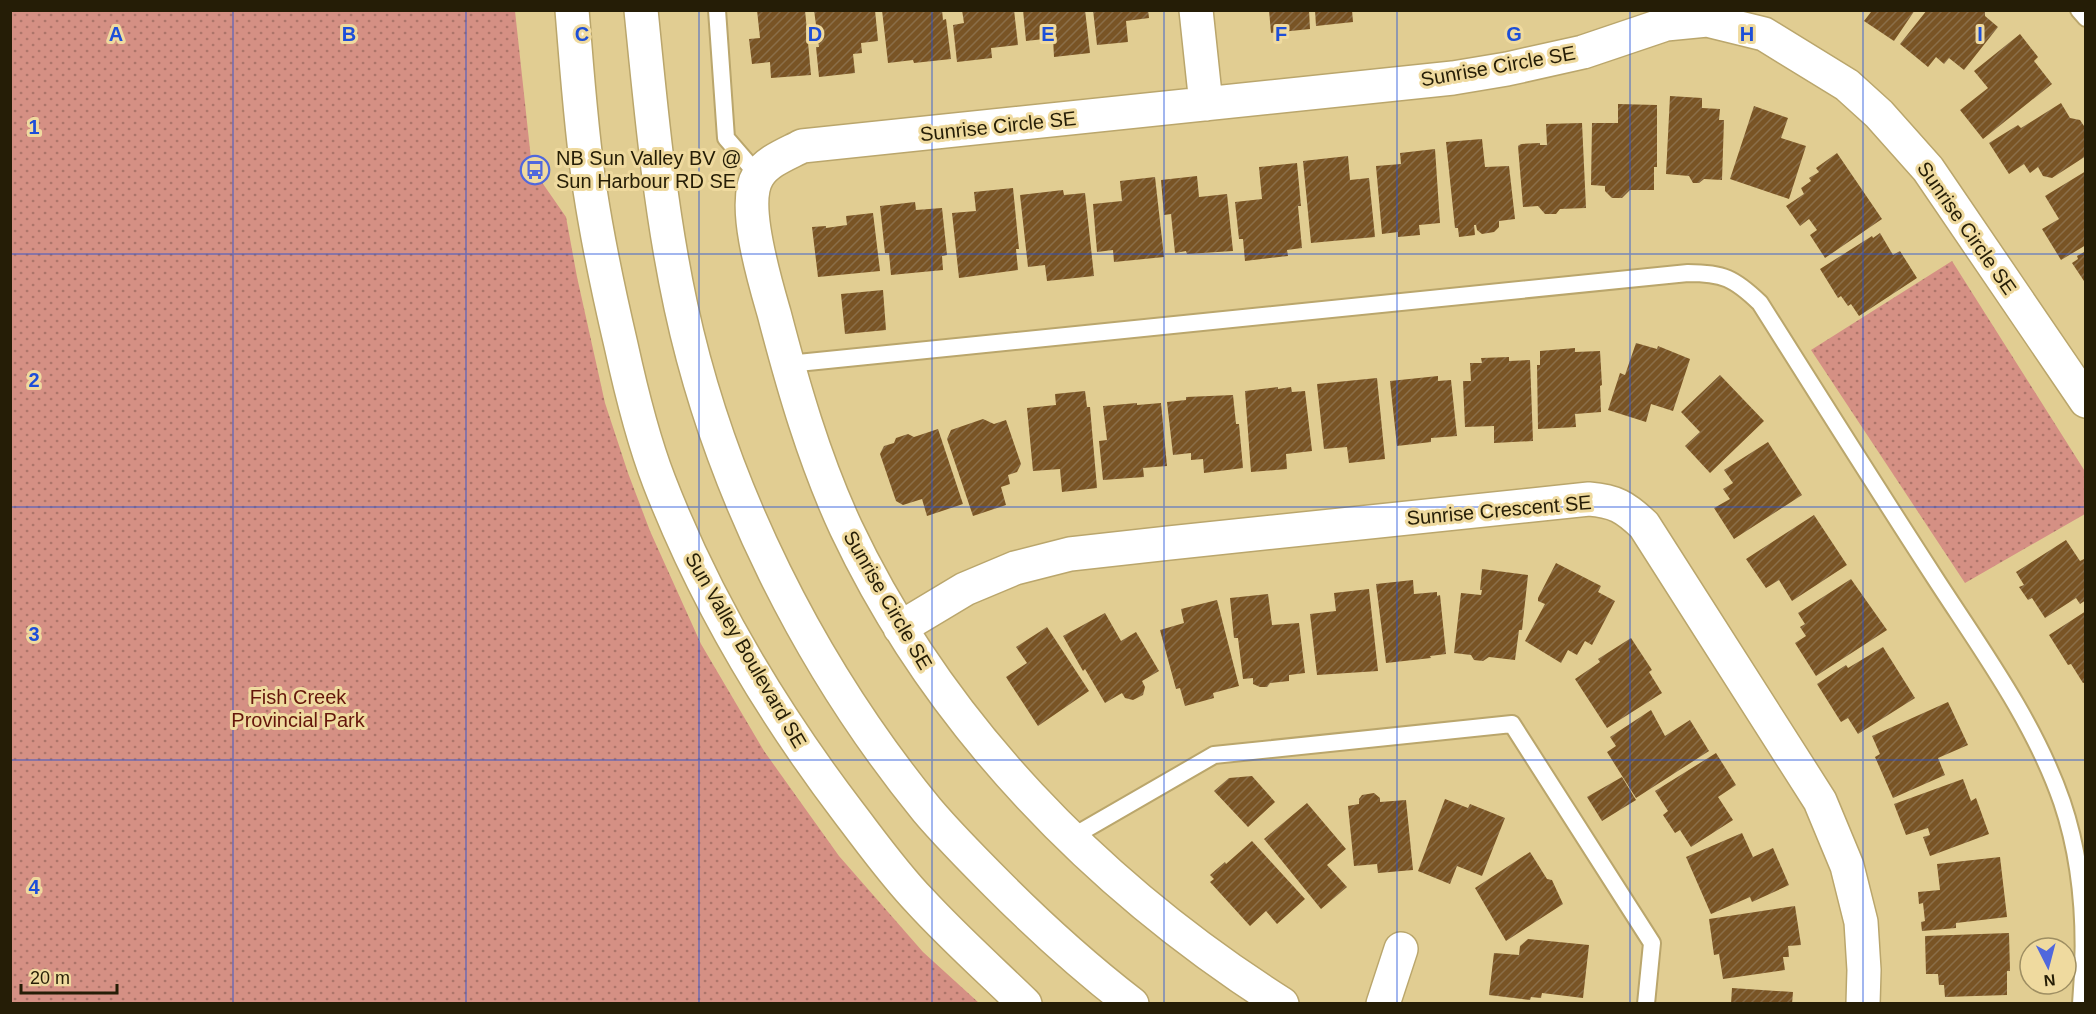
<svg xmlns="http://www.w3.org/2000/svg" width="2096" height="1014" viewBox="0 0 2096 1014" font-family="Arial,sans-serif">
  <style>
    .park { fill: url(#park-dots) }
    .building { fill: url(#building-hatch) }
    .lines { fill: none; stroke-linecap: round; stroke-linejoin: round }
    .service-casing { stroke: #baa66c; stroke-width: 20 }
    .minor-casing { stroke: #baa66c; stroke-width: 36 }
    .secondary-casing { stroke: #baa66c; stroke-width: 36 }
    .service { stroke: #fff; stroke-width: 16 }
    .minor { stroke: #fff; stroke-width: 33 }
    .secondary { stroke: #fff; stroke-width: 33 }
    .grid { fill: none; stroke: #1d4ed8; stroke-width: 1.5; stroke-opacity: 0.55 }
    .labels { text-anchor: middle; stroke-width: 6; stroke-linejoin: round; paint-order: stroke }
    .street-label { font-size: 20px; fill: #251d06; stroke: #efda9f }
    .poi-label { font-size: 20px; fill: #251d06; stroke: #efda9f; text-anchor: start }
    .park-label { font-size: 20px; fill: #64150b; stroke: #efda9f }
    .grid-label { font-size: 20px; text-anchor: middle; font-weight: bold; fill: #1d4ed8; stroke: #efda9f; stroke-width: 6; stroke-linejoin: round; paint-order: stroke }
  </style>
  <defs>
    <pattern id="park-dots" width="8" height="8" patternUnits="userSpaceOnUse" patternTransform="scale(1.5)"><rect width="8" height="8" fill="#d59084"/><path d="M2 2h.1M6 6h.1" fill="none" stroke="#ad756a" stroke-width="1.8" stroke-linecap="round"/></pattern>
    <pattern id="building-hatch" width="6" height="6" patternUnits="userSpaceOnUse" patternTransform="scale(1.5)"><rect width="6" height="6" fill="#795425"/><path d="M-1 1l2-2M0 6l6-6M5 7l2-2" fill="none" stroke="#8a6e49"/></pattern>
  </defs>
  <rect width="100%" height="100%" fill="#e1cd92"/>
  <path class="park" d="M10 11H515L532 168 566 217 577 277 605 403 628 473 650 531 701 644 764 751 839 856 923 952 979 1003H11Z
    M1952 261 2086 473 2085 514 1965 583 1811 350Z"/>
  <path class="building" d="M757 10H805L811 75 771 78 770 62 752 64 749 39 760 38Z
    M814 10H875L878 41 861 43 862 53 853 54 855 73 819 77 816 47H819Z
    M882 10H942L943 20 946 19 951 59 914 63 913 60 888 63Z
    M962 10H1014L1018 45 991 48 992 58 957 62 953 25 964 23Z
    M1023 10H1085L1090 53 1054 57 1053 38 1026 41Z
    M1093 10H1148L1149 18 1126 21 1128 42 1097 45Z
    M1269 10H1309L1310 29 1271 33Z
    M1315 10H1352L1353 22 1316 26Z
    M1868 10H1915L1894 41 1864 21 1871 12Z
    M1927 10H1985V16L1998 27 1964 70 1949 58 1944 64 1936 57 1928 67 1900 44Z
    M2020 34 2038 57 2034 61 2052 84 1983 139 1960 110 1988 88 1974 71Z
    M1670 96 1702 98V108L1720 109 1719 120H1724L1722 180 1704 179 1699 183H1693L1689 176 1666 174Z
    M2061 103 2070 118 2080 120 2086 129V156L2052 178 2043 176 2038 167 2030 173 2024 164 2009 174 1989 143 2018 125 2021 128Z
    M1618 104 1657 105V167H1654V190H1630L1622 198H1612L1605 191V186L1591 185 1592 123H1618Z
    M1754 106 1788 118 1781 138 1806 146 1789 199 1730 179Z
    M1582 123 1586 208 1560 209 1556 214H1545L1538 206 1523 207 1518 146 1521 144 1540 143V145H1547L1546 124Z
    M1482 139 1485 167 1509 166 1515 219 1499 221V227L1494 232 1482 234 1477 230 1476 225H1474L1475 235 1459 237 1458 228H1455L1446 142Z
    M1435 149 1440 223 1419 225 1420 235 1398 237V232L1382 234 1376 166 1401 164 1400 153Z
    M1837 153 1882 219 1825 258 1810 235 1817 230 1809 219 1800 226 1786 206 1804 194 1801 188 1811 181 1809 178 1819 172 1816 168Z
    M1348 156 1350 180 1369 178 1375 237 1311 243 1303 161Z
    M1297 163 1301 206H1298L1302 248 1287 250 1288 256 1245 261 1243 239H1239L1235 202 1262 199 1259 167Z
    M2086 171V245L2061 260 2042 229 2059 219 2045 196Z
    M1197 176 1199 197 1227 194 1233 251 1187 254 1186 251 1175 253 1171 214 1164 215 1161 180Z
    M1155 177 1164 257 1114 262 1113 250 1097 252 1093 204 1122 201 1120 181Z
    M1013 188 1019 249H1016L1018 270 959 278 952 213 976 211 974 192Z
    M1063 190 1064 195 1085 193 1094 276 1047 281 1045 265 1028 267 1020 195Z
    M915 202 916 210 942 208 947 255 942 256 943 270 891 275 889 253H885L880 206Z
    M873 213 880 271 818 277 812 227 826 226V228L847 225 846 216Z
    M1880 233 1893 255 1900 251 1917 278 1859 316 1851 304 1848 306 1841 296 1838 298 1820 269 1872 236 1873 238Z
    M2086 251V284L2072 263 2078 259 2077 256Z
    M883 290 886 330 845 334 841 294Z
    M1636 343 1657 349 1658 346 1690 359 1673 411 1651 404 1646 422 1608 410 1620 373 1625 375Z
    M1575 348V352L1600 351 1602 385 1600 386 1601 412 1575 414 1576 427 1538 429 1537 365H1540V351Z
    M1509 357V361L1530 360 1533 441 1494 443V426L1465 427 1463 381H1471L1470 363H1482L1481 358Z
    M1720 375 1764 421 1710 473 1685 446 1700 432 1681 412Z
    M1438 376V381L1451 380 1457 436 1431 438V442L1397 446 1390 381Z
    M1377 378 1385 459 1349 463 1347 447 1324 449 1317 384Z
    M1278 387V389L1291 387 1292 392 1305 391 1312 451 1286 454 1287 469 1251 472 1245 391Z
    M1085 391 1087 407H1090L1097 488 1062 492 1060 469 1033 471 1027 408 1056 405 1055 394Z
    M1233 395 1236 424H1239L1243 468 1204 473 1203 459 1191 460V453L1173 455 1167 402 1186 400V397Z
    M1137 403V405L1161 403 1167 466 1143 468 1144 477 1103 480 1099 441 1107 440 1103 406Z
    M983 419 994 424 1006 420 1021 464 1017 472 1008 475 1010 484 1001 487 1006 505 973 516 947 439 951 430Z
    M938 429 963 504 927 516 922 499 903 505 896 501 880 454 884 446 894 443 896 438 908 434 914 437Z
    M1768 442 1802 495 1734 539 1714 508 1730 499 1723 489 1733 483 1724 470Z
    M1814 515 1847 565 1792 601 1779 580 1766 588 1746 559Z
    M2066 540 2080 561 2086 558V600L2080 604 2076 598 2045 618 2032 598 2028 600 2019 587 2024 585 2016 572Z
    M1556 563 1601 586 1598 592 1615 601 1592 645 1585 641 1577 655 1568 650 1561 663 1525 641 1545 604 1538 601V598Z
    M1482 569 1528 575 1522 630H1519L1515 660 1489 657 1483 661 1474 660 1471 655 1454 653 1461 593 1481 595 1482 590H1480Z
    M1851 579 1887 630 1816 676 1795 643 1806 636 1800 627 1805 624 1798 613Z
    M1413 580 1414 594 1437 592V596L1440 595 1446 654 1430 656 1431 658 1386 663 1376 584Z
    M1369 589 1378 671 1317 675 1310 614 1336 611 1334 593Z
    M1268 594 1272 625 1299 623 1305 673 1289 675V681L1270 683 1267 687H1260L1253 684V678L1243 679 1238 638H1234L1230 598Z
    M1217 600 1239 686 1213 693 1214 698 1185 706 1180 688 1176 689 1160 630 1184 623 1181 609Z
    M2086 611V682L2083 683 2071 664 2068 665 2049 635Z
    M1105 613 1121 641 1136 632 1159 671 1142 681 1145 687 1143 695 1133 700 1125 698 1122 693 1105 703 1085 669 1083 671 1063 636Z
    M1047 627 1089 691 1038 726 1006 677 1027 663 1016 647Z
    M1631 638 1652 670 1649 672 1662 693 1607 728 1575 679 1600 662 1598 659Z
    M1883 647 1915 698 1858 734 1848 718 1841 722 1817 684 1846 665 1848 668Z
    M1948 702 1968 745 1938 758 1945 775 1893 798 1875 757 1880 754 1872 736Z
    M1651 710 1665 736 1690 720 1709 751 1636 798 1607 752 1616 746 1610 737Z
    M1716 753 1736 785 1718 797 1733 820 1691 847 1680 830 1675 833 1663 815 1668 811 1655 791Z
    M1252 776 1275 802 1248 827 1214 791 1229 778Z
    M1622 777 1636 800 1602 821 1587 797Z
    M1963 779 1971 801 1976 798 1989 834 1930 856 1923 837 1930 835 1928 828 1906 835 1894 804Z
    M1374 793 1380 798V802L1406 800 1413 870 1378 873 1377 864 1354 866 1348 806 1359 804V799L1362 795Z
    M1445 799 1468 808 1470 804 1505 818 1482 876 1457 866 1450 884 1418 871Z
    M1307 803 1346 849 1327 865 1347 887 1321 909 1264 839Z
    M1742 833 1753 857 1773 848 1789 885 1752 902 1750 897 1711 914 1686 857Z
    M1252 841 1305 899 1277 924 1266 911 1250 926 1210 882 1214 879 1210 875 1225 862 1226 864Z
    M1530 852 1547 879 1552 880 1563 904 1506 941 1475 888Z
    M2000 857 2007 917 1956 923V928L1922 931 1921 922 1925 921 1923 903 1919 904 1918 892 1940 890 1937 864Z
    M1795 906 1801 945 1788 946 1789 957H1783L1785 970 1723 979 1719 954 1714 955 1709 919Z
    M2009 933 2010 971H2007V995L1945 997 1944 985H1939L1938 974H1926L1925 936Z
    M1528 939 1589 945 1583 998 1542 993 1541 998 1531 997 1530 1000 1489 995 1494 953 1519 955 1520 946Z
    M1732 988 1793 992 1792 1004H1731Z"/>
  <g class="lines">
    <g class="service-casing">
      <path id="service" d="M717 10 726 138 758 175
        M2079 10 2086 18
        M788 364 1688 273C1723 273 1734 278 1760 303 1818 395 1876 487 1935 578 1981 649 2034 721 2062 802 2084 867 2087 936 2081 1004
        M1072 837 1214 755 1512 724 1652 943 1646 1004"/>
    </g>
    <g class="minor-casing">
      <path id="minor" d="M1196 10 1206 104
        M900 628 965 589 1015 568 1070 554 1169 543 1589 499C1615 501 1625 507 1644 525L1820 801 1847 866 1861 922 1864 970 1863 1004
        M1282 1004C1098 887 939 725 846 528 814 459 793 386 774 313 765 282 741 203 758 176 767 161 787 154 802 146L1453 78 1507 69 1583 52 1666 24 1707 20 1764 34 1847 85 1879 114 1928 169 2086 401
        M1383 1004 1401 949"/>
    </g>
    <g class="secondary-casing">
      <path id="secondary" d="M572 10C577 70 581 131 590 190 598 242 609 294 621 345 631 391 642 437 659 481 705 600 772 712 849 813 872 843 894 874 920 901 953 937 990 970 1025 1004
        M641 10C651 110 660 210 681 307 720 488 810 667 927 810 949 836 974 861 998 885 1040 927 1084 967 1132 1004"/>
    </g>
    <use href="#service" class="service"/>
    <use href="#minor" class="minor"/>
    <use href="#secondary" class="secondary"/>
  </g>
  <path class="grid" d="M233 10V1004M466 10V1004M699 10V1004M932 10V1004M1164 10V1004M1397 10V1004M1630 10V1004M1863 10V1004M10 254H2086M10 507H2086M10 760H2086"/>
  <defs>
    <g id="bus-ring" transform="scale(1.5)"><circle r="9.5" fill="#efda9f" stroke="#5068dd" stroke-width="1.5"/><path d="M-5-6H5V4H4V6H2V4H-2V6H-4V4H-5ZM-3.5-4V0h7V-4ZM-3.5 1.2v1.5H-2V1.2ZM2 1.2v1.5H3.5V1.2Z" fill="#5068dd"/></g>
  </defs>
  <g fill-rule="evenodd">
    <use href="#bus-ring" x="535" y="170"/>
  </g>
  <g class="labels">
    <g class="street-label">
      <text transform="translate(1498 66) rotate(-10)" y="7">Sunrise Circle SE</text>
      <text transform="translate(998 126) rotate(-6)" y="7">Sunrise Circle SE</text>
      <text transform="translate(1967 228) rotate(55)" y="7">Sunrise Circle SE</text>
      <text transform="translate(1499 510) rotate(-5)" y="7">Sunrise Crescent SE</text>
      <text transform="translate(888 600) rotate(60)" y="7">Sunrise Circle SE</text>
      <text transform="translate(746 650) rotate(60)" y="7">Sun Valley Boulevard SE</text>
    </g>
    <g class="poi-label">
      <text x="556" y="165">NB Sun Valley BV @<tspan x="556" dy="23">Sun Harbour RD SE</tspan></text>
    </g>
    <g class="park-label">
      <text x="298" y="704">Fish Creek<tspan x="298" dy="23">Provincial Park</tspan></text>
    </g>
  </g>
  <g class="grid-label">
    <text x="116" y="41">A</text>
    <text x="349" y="41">B</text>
    <text x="582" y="41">C</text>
    <text x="815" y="41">D</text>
    <text x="1048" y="41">E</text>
    <text x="1281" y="41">F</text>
    <text x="1514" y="41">G</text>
    <text x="1747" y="41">H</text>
    <text x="1980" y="41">I</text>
    <text x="34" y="134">1</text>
    <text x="34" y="387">2</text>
    <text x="34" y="641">3</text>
    <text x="34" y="894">4</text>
  </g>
  <rect width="2096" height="1014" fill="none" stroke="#251d06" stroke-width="24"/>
  <g transform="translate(2048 966) rotate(174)"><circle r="28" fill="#efda9f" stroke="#9e8e62" stroke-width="1.5"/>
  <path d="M0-4.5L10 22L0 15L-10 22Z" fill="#5068dd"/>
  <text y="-9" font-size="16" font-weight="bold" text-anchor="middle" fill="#251d06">N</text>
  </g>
  <path d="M21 984v9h96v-9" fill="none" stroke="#251d06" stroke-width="3"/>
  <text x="30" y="984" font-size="18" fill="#251d06" stroke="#efda9f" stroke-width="4.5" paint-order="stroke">20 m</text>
</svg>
